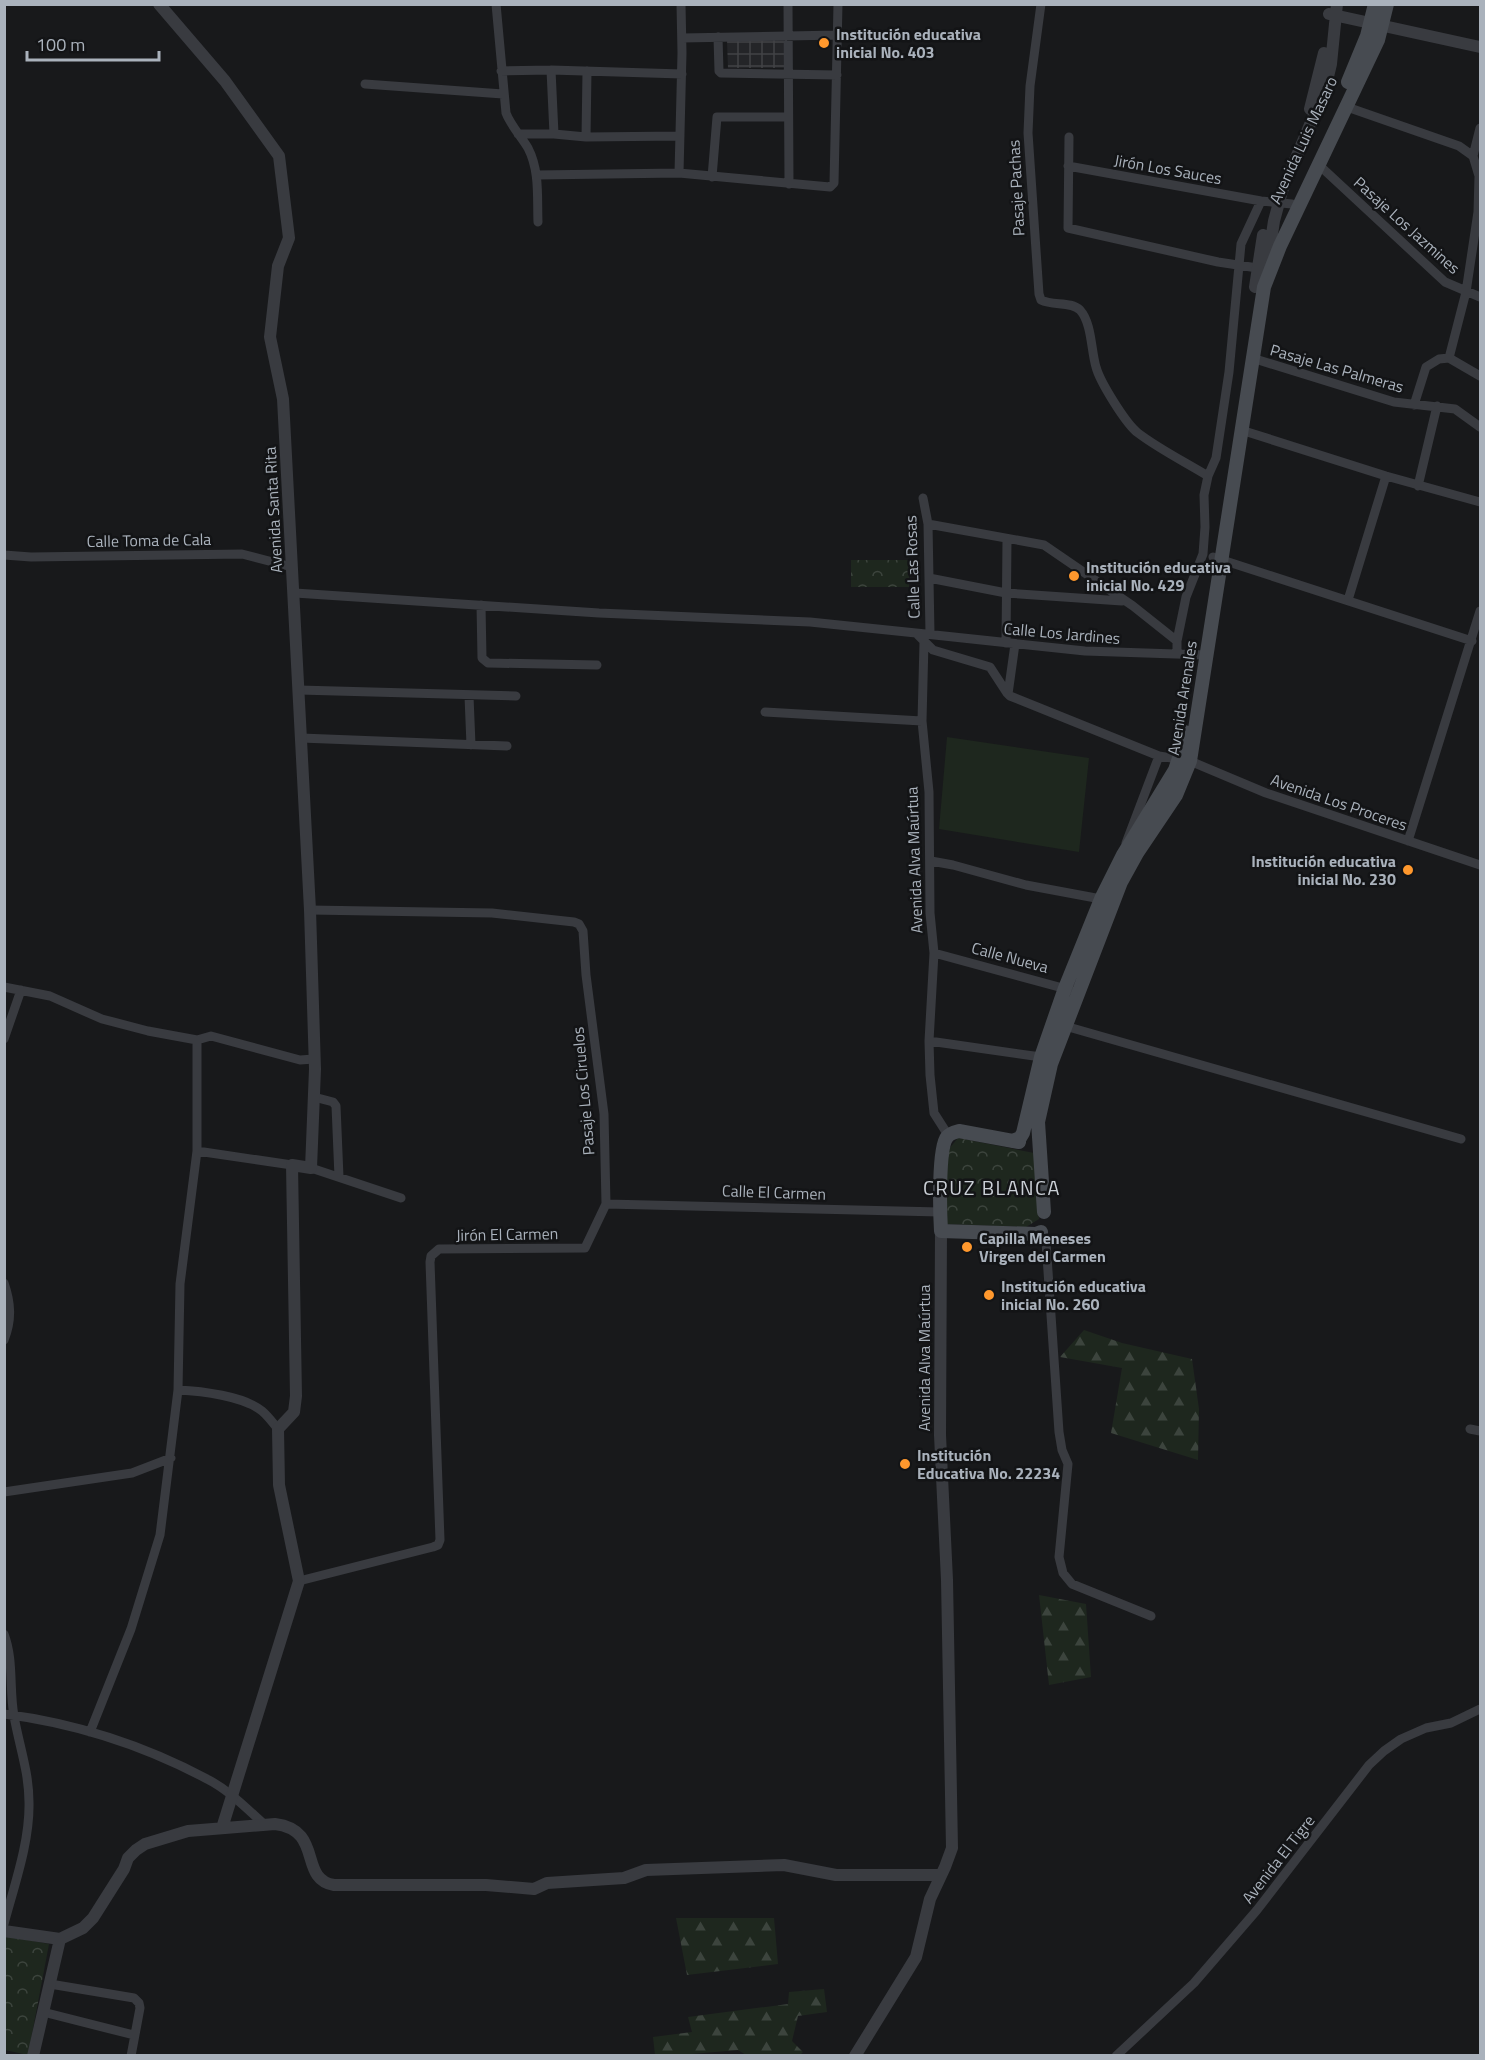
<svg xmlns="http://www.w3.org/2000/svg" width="1485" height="2060" viewBox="0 0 1485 2060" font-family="'Titillium Web',sans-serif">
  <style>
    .industrial { fill: url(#industrial-grid) }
    .forest { fill: url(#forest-firs) }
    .park { fill: url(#park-crowns) }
    .pitch { fill: #1e271e }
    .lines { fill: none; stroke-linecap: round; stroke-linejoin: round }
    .minor { stroke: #393b40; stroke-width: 9 }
    .tertiary { stroke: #393b40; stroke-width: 12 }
    .secondary { stroke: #474b51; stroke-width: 14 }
    .poi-dot { fill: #ff982d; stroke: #131416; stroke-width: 2 }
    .labels { text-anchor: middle; stroke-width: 5; stroke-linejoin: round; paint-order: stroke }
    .poi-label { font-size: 16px; font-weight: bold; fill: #aab2bc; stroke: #131416; text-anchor: start }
    .street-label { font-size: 16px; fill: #aab2bc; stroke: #131416 }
    .quarter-label { font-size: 20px; letter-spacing: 1.5px; fill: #cbd0d7; stroke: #131416 }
  </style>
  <defs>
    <pattern id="industrial-grid" width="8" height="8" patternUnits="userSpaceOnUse" patternTransform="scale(1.5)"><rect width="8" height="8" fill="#242528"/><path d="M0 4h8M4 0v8" fill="none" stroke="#414245"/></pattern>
    <pattern id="forest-firs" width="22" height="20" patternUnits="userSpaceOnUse" patternTransform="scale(1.5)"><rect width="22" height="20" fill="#1e271e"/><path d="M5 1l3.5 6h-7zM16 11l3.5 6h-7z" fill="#3c443d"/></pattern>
    <pattern id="park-crowns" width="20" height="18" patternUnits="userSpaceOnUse" patternTransform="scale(1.5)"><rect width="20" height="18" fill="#1e271e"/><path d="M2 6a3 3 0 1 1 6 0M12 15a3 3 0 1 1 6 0" fill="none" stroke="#3c443d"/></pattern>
  </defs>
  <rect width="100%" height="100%" fill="#18191b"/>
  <path class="industrial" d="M787 39 788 68H728L727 40Z"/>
  <path class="forest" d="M1084 1330 1122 1343 1192 1359 1199 1409 1198 1460 1111 1433 1122 1368 1060 1357Z
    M1039 1595 1086 1604 1091 1677 1049 1685Z
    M676 1918H774L778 1964 687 1975Z
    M824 1989 827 2012 798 2016 792 2041 803 2052 800 2055H746L738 2050 680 2055H655L653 2037 692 2032 688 2017 788 2004 789 1992Z"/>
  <path class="park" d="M851 560H909V587H851Z
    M958 1138 1034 1153 1039 1219 1026 1227 945 1224 948 1150Z
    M5 1936 49 1944 28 2055 5 2050Z"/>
  <path class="pitch" d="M947 737 1089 758 1079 852 939 829Z"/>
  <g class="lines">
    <path class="minor" d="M496 4 506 113C511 126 521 136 528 148 540 171 537 198 538 222
      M788 4 789 184
      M1041 4 1030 86 1028 133 1039 294 1041 300C1053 306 1071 301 1080 310 1092 323 1091 351 1096 367 1100 382 1126 424 1138 433 1159 449 1185 462 1208 476
      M718 37 719 71 721 73 837 75
      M682 38 838 35
      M551 70 554 134
      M501 71 551 70 682 74
      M365 84 503 94
      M1347 107 1459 146 1473 156
      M518 134H554L586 137 680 136
      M586 137 587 71
      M1069 137 1068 228 1218 262 1264 269
      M1068 166 1261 201 1292 204
      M1320 166 1445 282 1480 297
      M679 173 682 53 681 4
      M537 175 679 173 830 187 834 183 838 4
      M712 177 717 117H788
      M1252 358 1394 402 1455 409 1480 427
      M1449 358 1466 292 1478 212 1479 176 1473 156 1480 128
      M1449 358 1480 376
      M1414 405 1426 367 1439 359 1449 358
      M1241 430 1386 476 1480 502
      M1418 486 1437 406
      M923 498 928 524 930 634
      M928 524 1044 545 1133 606 1177 641V653
      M4 555 31 557 242 554 292 567
      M1213 557 1472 641
      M929 578 1006 593 1122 601
      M295 593 599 613 810 622 916 633 933 650 990 667 1007 693 1010 696 1159 756 1190 761 1266 793 1480 865
      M1348 600 1386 476
      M481 605 482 658 488 663 597 665
      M916 633 1085 651 1206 655
      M1177 641 1186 597 1203 554 1205 527 1204 495 1208 476 1216 458 1229 372 1241 244 1261 201
      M924 642 922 721 929 792 930 913 934 953 929 1041 930 1075 934 1113 948 1135
      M1006 643 1007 539
      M299 690 516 696
      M1008 694 1015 644
      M469 696 471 745
      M765 712 922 721
      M301 738 507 746
      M1408 841 1480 611
      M1126 843 1159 756
      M931 861 953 865 1026 885 1101 899
      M934 953 1070 990
      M4 987 50 996 102 1019 148 1031 197 1040 211 1036 300 1060 314 1059
      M1065 1026 1461 1139
      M4 1039 21 990
      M929 1041 1041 1057
      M314 1097 333 1102 336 1106 339 1177
      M197 1151 292 1165
      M311 1168 401 1198
      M606 1204 940 1212
      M1041 1232 1046 1242 1059 1432 1062 1450 1068 1464 1059 1557 1063 1573 1072 1584 1151 1616
      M4 1283C11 1303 12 1320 4 1340
      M178 1390C201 1391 244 1396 262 1411 268 1416 273 1423 278 1429
      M1470 1429 1480 1431
      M4 1492 132 1473 171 1458
      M299 1581 433 1547 438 1545 440 1540 430 1262 431 1256 439 1249 585 1248 606 1204 604 1114 586 975 583 931 579 924 574 922 492 913 310 910
      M4 1634C14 1660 9 1689 14 1716 19 1745 29 1772 29 1802 30 1842 14 1886 4 1924
      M4 1714C74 1723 145 1746 207 1779 229 1790 247 1809 265 1825
      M90 1732 131 1629 160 1535 178 1390 180 1284 197 1151V1040
      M50 1984 134 1998 139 2003 140 2008 131 2056
      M43 2012 134 2035
      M1116 2056 1194 1983 1257 1910 1369 1765 1384 1751 1401 1739 1426 1728 1451 1723 1480 1709"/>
    <path class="tertiary" d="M159 4 225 81 279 156 289 238 278 266 270 337 283 399 310 910 315 1069 311 1168 292 1165 296 1396 294 1412 278 1429 279 1485 299 1581 222 1828
      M1329 14 1480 47
      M1310 109 1324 53
      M1266 274 1274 221 1282 191 1325 89 1331 64 1337 4
      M1255 287 1263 235
      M4 1931 60 1939 83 1928 93 1918 124 1869 128 1858 136 1850 145 1844 188 1831 275 1824C324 1830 298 1879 334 1885H486L534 1889 547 1883 624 1878 646 1870 784 1865 836 1875H941
      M33 2056 60 1939
      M855 2056 916 1957 930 1899 945 1867 952 1848 947 1580 940 1435 941 1231"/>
    <path class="secondary" d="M1348 82 1367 36 1375 4
      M1012 1141 1020 1138 1023 1133 1041 1057 1065 988 1101 899 1123 855 1175 770 1183 746 1185 732
      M1019 1142 959 1131C955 1132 950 1133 947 1137 938 1148 940 1214 941 1231L1036 1234 1041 1232
      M1044 1212 1038 1122 1051 1064 1121 882 1137 853 1176 795 1190 761 1264 287 1280 246 1378 40 1387 4"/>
  </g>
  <g class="poi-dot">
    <circle cx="824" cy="43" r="6"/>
    <circle cx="1074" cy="576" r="6"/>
    <circle cx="1408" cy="870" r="6"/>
    <circle cx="967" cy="1247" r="6"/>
    <circle cx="989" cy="1295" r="6"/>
    <circle cx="905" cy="1464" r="6"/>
  </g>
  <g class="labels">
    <g class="poi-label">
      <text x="836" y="40">Institución educativa<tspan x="836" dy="18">inicial No. 403</tspan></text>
      <text x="1086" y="573">Institución educativa<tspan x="1086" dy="18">inicial No. 429</tspan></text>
      <text x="1396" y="867" text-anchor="end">Institución educativa<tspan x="1396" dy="18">inicial No. 230</tspan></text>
      <text x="979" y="1244">Capilla Meneses<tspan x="979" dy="18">Virgen del Carmen</tspan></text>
      <text x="1001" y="1292">Institución educativa<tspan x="1001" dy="18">inicial No. 260</tspan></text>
      <text x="917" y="1461">Institución<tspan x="917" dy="18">Educativa No. 22234</tspan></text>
    </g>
    <g class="street-label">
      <text transform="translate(1303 140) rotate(-65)" y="6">Avenida Luis Masaro</text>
      <text transform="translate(1168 169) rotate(10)" y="6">Jirón Los Sauces</text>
      <text transform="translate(1016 188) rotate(-93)" y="6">Pasaje Pachas</text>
      <text transform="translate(1407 225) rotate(42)" y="6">Pasaje Los Jazmines</text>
      <text transform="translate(1337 368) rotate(16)" y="6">Pasaje Las Palmeras</text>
      <text transform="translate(273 510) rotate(-93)" y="6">Avenida Santa Rita</text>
      <text transform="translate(149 540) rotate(-1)" y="6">Calle Toma de Cala</text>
      <text transform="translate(912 567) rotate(-92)" y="6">Calle Las Rosas</text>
      <text transform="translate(1062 633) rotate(5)" y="6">Calle Los Jardines</text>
      <text transform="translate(1182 698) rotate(-81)" y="6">Avenida Arenales</text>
      <text transform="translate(1339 802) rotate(19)" y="6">Avenida Los Proceres</text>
      <text transform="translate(914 860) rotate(-92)" y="6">Avenida Alva Maúrtua</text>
      <text transform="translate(1010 957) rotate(15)" y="6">Calle Nueva</text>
      <text transform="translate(583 1091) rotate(-95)" y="6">Pasaje Los Ciruelos</text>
      <text transform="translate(774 1192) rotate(2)" y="6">Calle El Carmen</text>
      <text transform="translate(507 1234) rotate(-1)" y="6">Jirón El Carmen</text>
      <text transform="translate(924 1358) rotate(-90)" y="6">Avenida Alva Maúrtua</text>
      <text transform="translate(1278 1859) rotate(-52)" y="6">Avenida El Tigre</text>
    </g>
    <g class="quarter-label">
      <text x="992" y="1195">CRUZ BLANCA</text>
    </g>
  </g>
  <rect width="1485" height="2060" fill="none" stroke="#aab2bc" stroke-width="12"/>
  <path d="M27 51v9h132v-9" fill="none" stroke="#aab2bc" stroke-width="3"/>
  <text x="36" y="51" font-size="18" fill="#aab2bc" stroke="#131416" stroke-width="4.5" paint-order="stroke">100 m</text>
</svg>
